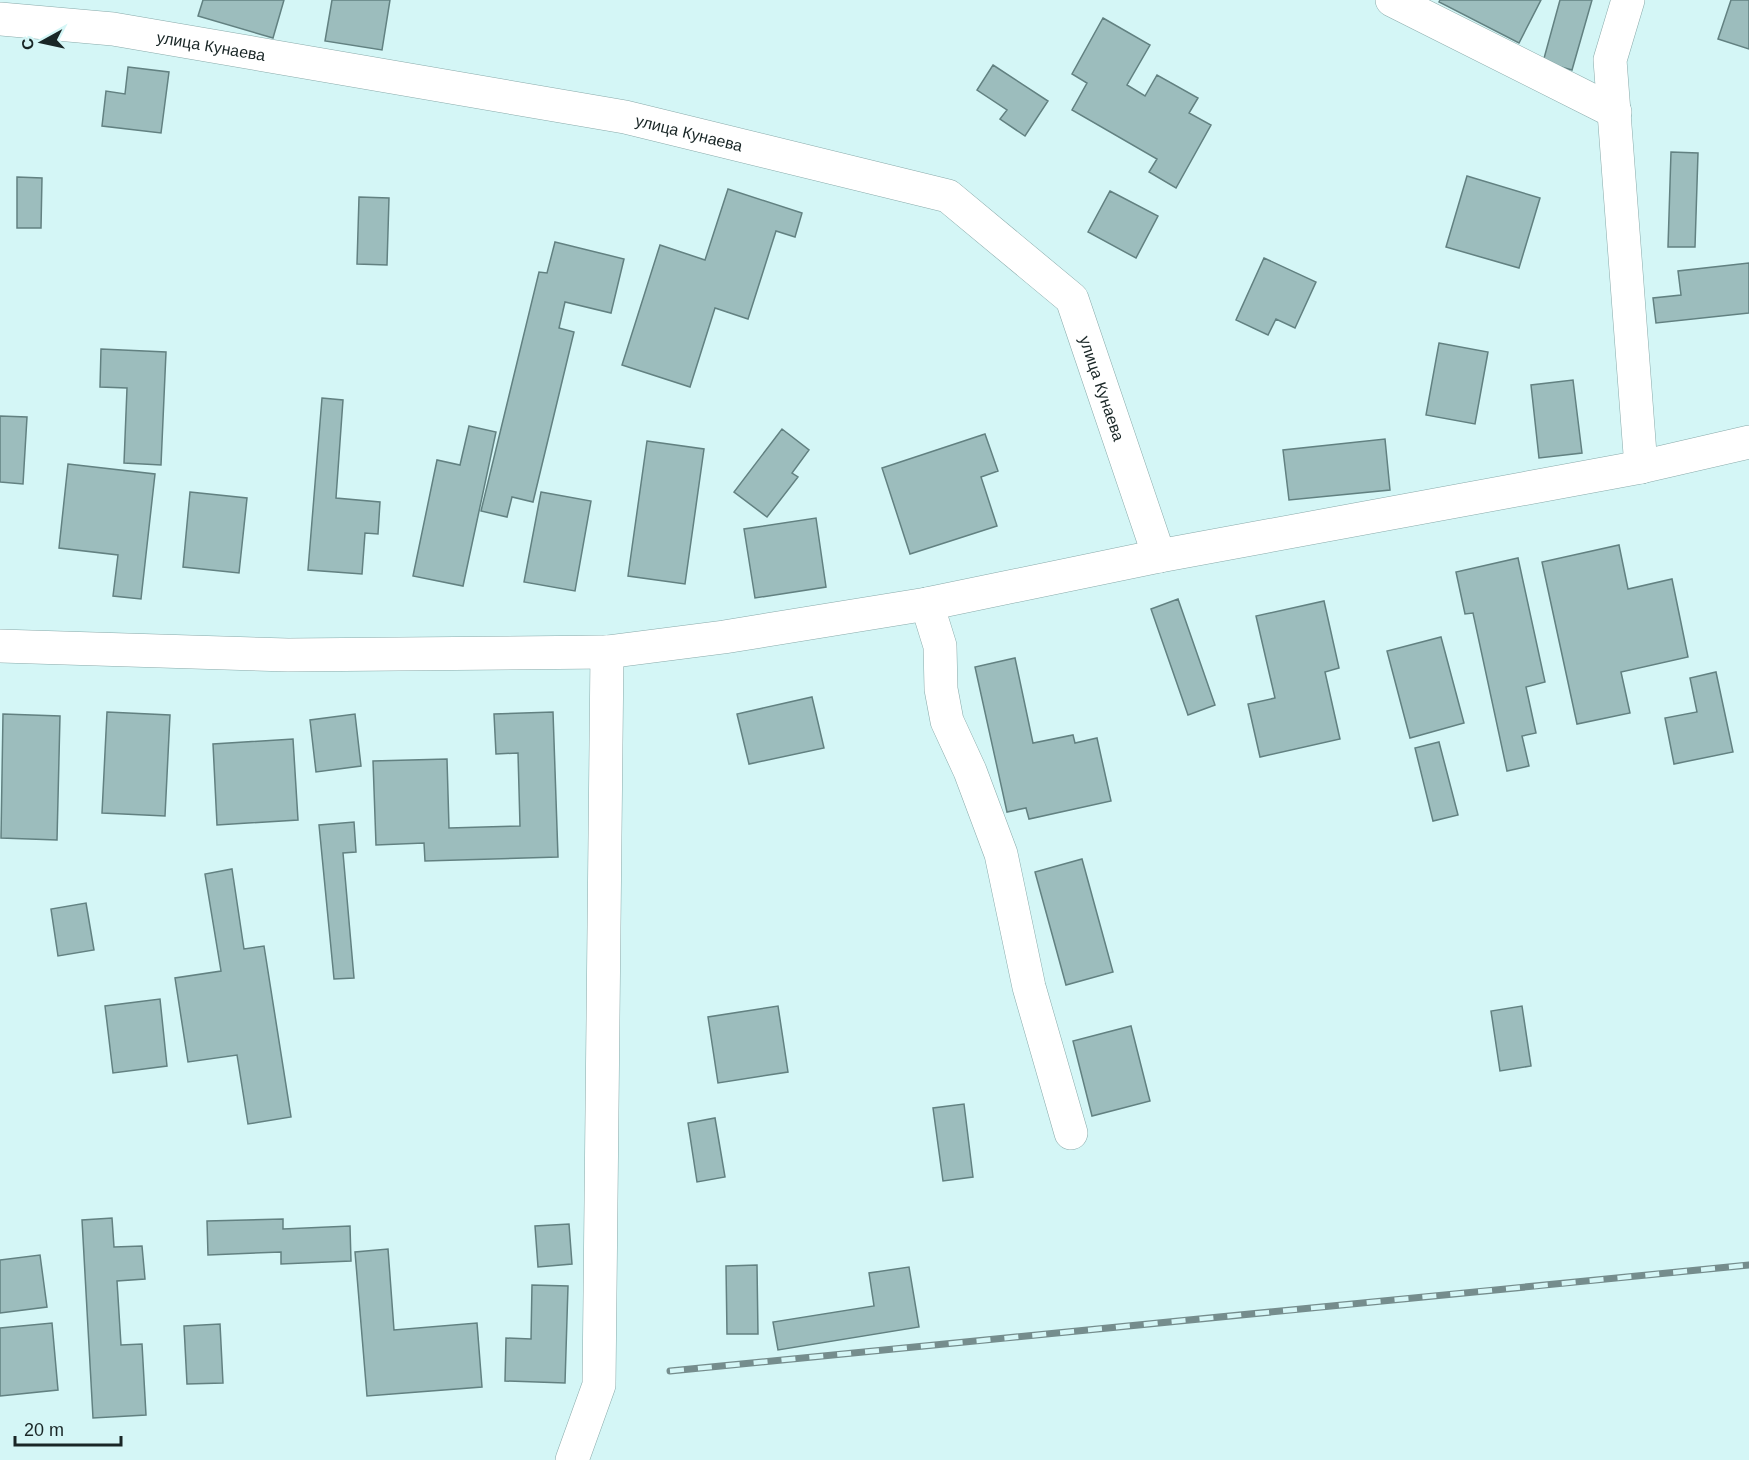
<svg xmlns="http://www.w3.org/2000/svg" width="1749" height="1460" viewBox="0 0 1749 1460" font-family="Helvetica,sans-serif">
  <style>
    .building { fill: #9cbdbd; stroke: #628181; stroke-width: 1.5 }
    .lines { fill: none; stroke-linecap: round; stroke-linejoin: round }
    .minor-casing { stroke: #89aaaa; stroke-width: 34 }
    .minor { stroke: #fff; stroke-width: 33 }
    .rail-casing { stroke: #758d8d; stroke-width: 7 }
    .rail { stroke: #d4f6f6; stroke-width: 4.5; stroke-dasharray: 14; stroke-linecap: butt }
    .labels { text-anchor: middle; stroke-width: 4.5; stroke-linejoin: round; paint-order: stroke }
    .street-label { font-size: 16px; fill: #192626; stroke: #d4f6f6 }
  </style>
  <rect width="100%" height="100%" fill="#d4f6f6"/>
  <path class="building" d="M203 0H284L273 38 198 16Z
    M332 0H390L382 50 325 41Z
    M1440 0H1541L1519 43 1439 2Z
    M1560 0H1592L1572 70 1543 62Z
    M1731 0H1749V49L1718 39Z
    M1103 18 1150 45 1127 85 1145 96 1157 75 1198 98 1189 113 1211 125 1176 188 1149 172 1157 159 1072 110 1087 83 1072 74Z
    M993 65 1048 101 1025 136 1000 119 1007 110 977 90Z
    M128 67 169 72 161 133 102 126 106 91 125 94Z
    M1671 152 1698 153 1695 247H1668Z
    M1467 176 1540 198 1519 268 1446 247Z
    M17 177 42 178 41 228H17Z
    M728 189 802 213 795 237 776 231 748 319 715 308 690 387 622 365 660 245 705 260Z
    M1110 191 1158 216 1136 258 1088 232Z
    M359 197 389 198 387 265 357 264Z
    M555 242 624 259 611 313 565 302 559 328 574 332 533 502 512 497 507 517 481 511 539 272 547 273Z
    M1264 258 1316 282 1295 328 1276 319 1268 335 1236 320Z
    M1749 263V313L1656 323 1653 298 1681 295 1678 271Z
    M1439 343 1488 352 1475 424 1426 415Z
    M101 349 166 352 161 465 124 463 127 388 100 387Z
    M1573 380 1582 453 1539 458 1531 385Z
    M322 398 343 400 336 498 380 502 378 534 365 533 362 574 308 570Z
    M0 416 27 417 23 484 0 482Z
    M469 426 496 432 463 586 413 576 437 460 460 465Z
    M782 429 809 450 792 473 798 477 767 517 734 492Z
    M985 434 998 471 981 477 997 526 910 554 882 468Z
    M1385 439 1390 490 1289 500 1283 450Z
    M647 441 704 449 685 584 628 576Z
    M68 464 155 474 141 599 113 596 118 555 59 548Z
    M190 492 247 498 239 573 183 567Z
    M541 492 591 501 575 591 524 582Z
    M816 518 826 587 755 598 744 529Z
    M1619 545 1628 589 1672 579 1688 657 1621 672 1630 713 1577 724 1542 562Z
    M1518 558 1545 682 1526 687 1536 733 1522 736 1529 766 1507 771 1473 613 1465 614 1456 572Z
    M1178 599 1215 705 1188 715 1151 609Z
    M1324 601 1339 668 1325 672 1340 739 1260 757 1248 704 1275 698 1256 616Z
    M1441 637 1464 723 1410 738 1387 651Z
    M1015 658 1033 743 1073 735 1075 743 1097 738 1111 801 1029 819 1026 808 1007 812 975 667Z
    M1716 672 1733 752 1674 764 1665 718 1697 712 1690 678Z
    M812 697 824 748 749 764 737 714Z
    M107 712 170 715 165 816 102 813Z
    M553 712 558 857 425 861 424 843 376 845 373 761 447 759 449 828 520 826 518 753 496 754 494 714Z
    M3 714 60 716 57 840 1 838Z
    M355 714 361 766 316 772 310 720Z
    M293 739 298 820 217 825 213 744Z
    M1439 742 1458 815 1433 821 1415 748Z
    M354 822 356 852 343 853 354 978 334 979 319 825Z
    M1082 859 1113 972 1066 985 1035 872Z
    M232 869 244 949 264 946 291 1117 248 1124 237 1055 188 1062 175 978 221 971 205 874Z
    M86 903 94 950 58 956 51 909Z
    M160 999 167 1066 113 1073 105 1006Z
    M778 1006 788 1072 718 1083 708 1017Z
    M1522 1006 1531 1066 1500 1071 1491 1011Z
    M1131 1026 1150 1101 1092 1116 1073 1041Z
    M964 1104 973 1177 943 1181 933 1108Z
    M715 1118 725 1177 697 1182 688 1123Z
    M112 1218 114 1247 142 1246 145 1279 117 1281 121 1345 142 1344 146 1415 93 1418 82 1220Z
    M283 1219V1229L350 1226 351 1261 281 1264V1252L208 1255 207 1221Z
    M569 1224 572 1264 538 1267 535 1226Z
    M388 1249 394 1330 477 1323 482 1387 367 1396 355 1252Z
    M40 1255 47 1307 0 1313V1260Z
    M757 1265 758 1334H727L726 1266Z
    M909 1267 919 1327 778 1350 773 1322 874 1306 869 1273Z
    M532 1285 568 1286 565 1383 505 1381 506 1338 531 1339Z
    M52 1323 58 1390 0 1396V1328Z
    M220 1324 223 1383 187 1384 184 1326Z"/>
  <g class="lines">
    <g class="minor-casing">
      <g id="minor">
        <path d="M1392 0 1615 112"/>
        <path d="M1628 0 1610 60 1641 467"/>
        <path id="s1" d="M0 19 113 29 625 117 948 196 1072 299 1159 556"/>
        <path d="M927 604 940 646 941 689 947 721 970 771 1001 854 1029 987 1071 1133"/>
        <path d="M0 646 288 655 607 652 724 637 927 604 1159 556 1641 467 1749 442"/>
        <path d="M572 1460 599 1385 607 652"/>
      </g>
    </g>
    <use href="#minor" class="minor"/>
    <g class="rail-casing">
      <path id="rail" d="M670 1371 1749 1265"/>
    </g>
    <use href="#rail" class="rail"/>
  </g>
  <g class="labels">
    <g class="street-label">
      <text dy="6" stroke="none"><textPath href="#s1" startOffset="213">улица Кунаева</textPath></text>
      <text dy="6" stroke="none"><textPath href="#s1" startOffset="699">улица Кунаева</textPath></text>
      <text dy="6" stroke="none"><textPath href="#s1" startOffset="1221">улица Кунаева</textPath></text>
    </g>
  </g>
  <g transform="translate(42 42) rotate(262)" stroke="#d4f6f6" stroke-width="4.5" paint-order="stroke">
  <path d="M0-4.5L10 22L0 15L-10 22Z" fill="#192626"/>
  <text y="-9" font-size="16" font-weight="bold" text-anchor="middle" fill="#192626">С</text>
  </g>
  <path d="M15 1436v9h106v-9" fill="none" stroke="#192626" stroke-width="3"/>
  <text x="24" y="1436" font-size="18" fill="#192626" stroke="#d4f6f6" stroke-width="4.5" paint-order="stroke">20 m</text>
</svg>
